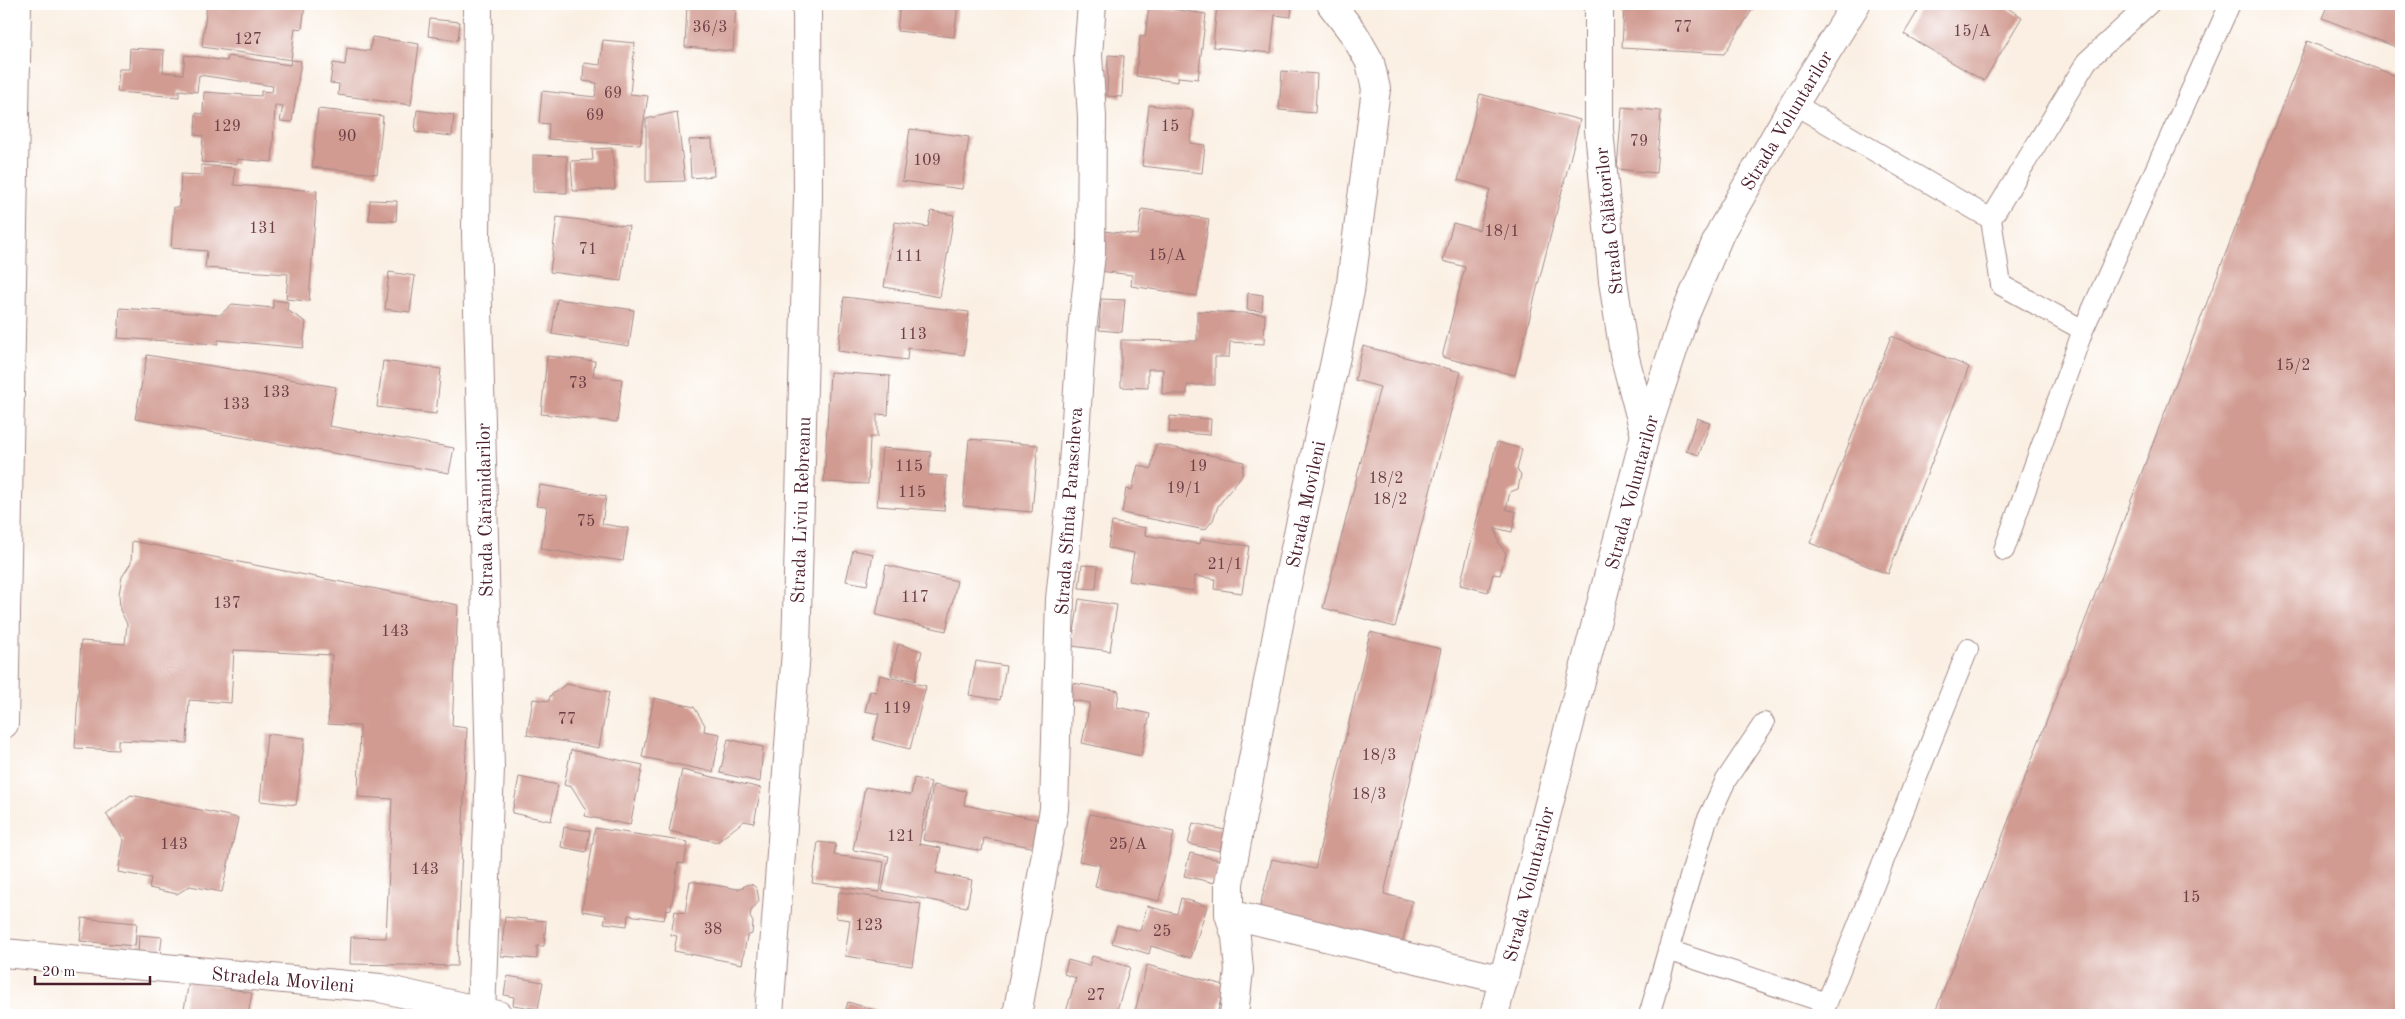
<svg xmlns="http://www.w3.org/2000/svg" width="2405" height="1019" viewBox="0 0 2405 1019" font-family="'Old Standard TT',serif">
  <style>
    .building { fill: #d19b92 }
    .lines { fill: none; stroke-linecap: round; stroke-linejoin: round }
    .service-casing { stroke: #a28786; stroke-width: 22 }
    .minor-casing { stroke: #a28786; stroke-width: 30 }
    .secondary-casing { stroke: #a28786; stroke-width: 30 }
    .primary-casing { stroke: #a28786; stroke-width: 30 }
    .service { stroke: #fff; stroke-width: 20 }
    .minor { stroke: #fff; stroke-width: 28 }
    .secondary { stroke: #fff; stroke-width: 28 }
    .primary { stroke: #fff; stroke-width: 28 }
    .labels { text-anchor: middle; stroke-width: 4.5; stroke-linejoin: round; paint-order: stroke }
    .number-label { font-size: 16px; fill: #6c3e45 }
    .street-label { font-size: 19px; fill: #4a1f2b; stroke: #fff }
  </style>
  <rect width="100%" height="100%" fill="#fff"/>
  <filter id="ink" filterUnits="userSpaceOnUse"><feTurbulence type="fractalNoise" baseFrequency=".02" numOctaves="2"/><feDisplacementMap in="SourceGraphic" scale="10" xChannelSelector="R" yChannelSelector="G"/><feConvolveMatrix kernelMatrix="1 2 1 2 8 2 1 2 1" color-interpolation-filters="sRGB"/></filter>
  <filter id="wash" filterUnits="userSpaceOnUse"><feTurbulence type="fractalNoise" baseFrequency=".0096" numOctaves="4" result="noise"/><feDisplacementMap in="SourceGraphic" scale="20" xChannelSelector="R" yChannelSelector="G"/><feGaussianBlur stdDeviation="1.12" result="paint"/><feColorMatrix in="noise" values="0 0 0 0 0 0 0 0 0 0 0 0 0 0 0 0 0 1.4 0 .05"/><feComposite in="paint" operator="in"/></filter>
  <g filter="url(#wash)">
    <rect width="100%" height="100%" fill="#faefe2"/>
    <g id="blocks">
      <path class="building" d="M207 4 305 5 302 29 295 28 291 60 202 47Z
        M687 4H736L733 51 685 47Z
        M900 4H958L954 37 897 31Z
        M1168 4H1188L1187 7Z
        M1217 4H1292L1291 17 1275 15 1271 53 1213 47Z
        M1624 4H1756L1724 54 1622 48Z
        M1922 4H2001L2022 17 1984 81 1904 34Z
        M2328 4H2401V49L2322 18Z
        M1149 6 1206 14 1198 79 1178 77V82L1136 76 1140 36 1145 37Z
        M430 19 460 22 458 40 428 36Z
        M372 37 419 44 411 105 338 95 339 84 330 83 333 63 345 65 347 48 370 51Z
        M603 40 635 43 630 94 648 96 640 145 548 139 549 124 539 123 542 91 595 97 597 83 583 81 584 63 600 65Z
        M2307 41 2401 78V1015H1934Z
        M130 48 164 50 163 72 183 74 185 55 227 61 228 56 290 65 291 60 301 61 292 122 280 121 283 106 275 105 272 162 237 159V164L201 162 203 136 195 135 196 113 203 114 204 92 261 96V91L272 92 273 86 199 75 197 92 179 90V97L117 92 119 69H129Z
        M1108 55 1124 56 1122 97 1107 96Z
        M1282 71 1317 74 1315 113 1279 110Z
        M1480 94 1580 120 1515 375 1442 357 1465 267 1443 261 1453 223 1479 230 1490 189 1458 180Z
        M1149 105 1193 110 1190 143 1205 145 1202 173 1142 166Z
        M1622 107 1661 111 1656 173 1617 169Z
        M318 109 383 116 377 174 312 167Z
        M417 110 454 115 452 136 415 132Z
        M677 112 685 181 646 182V119Z
        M910 129 969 137 962 189 902 181Z
        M712 139 714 176 691 178 689 140Z
        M612 148 615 189 573 191 571 161 593 160 592 149Z
        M533 155 567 156V193L533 192Z
        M201 165 235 168 234 185 317 191 309 301 286 299 288 274 205 268 207 251 171 248 174 207H179L181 174 201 175Z
        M370 200 397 201 396 221 369 220Z
        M1142 209 1209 219 1197 296 1131 286 1132 275 1099 271 1103 231 1138 235Z
        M931 211 954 215 940 297 884 287 895 222 928 227Z
        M557 217 629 226 621 281 550 272Z
        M389 272 415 276 410 312 385 309Z
        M1248 293 1263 295 1262 311 1247 310Z
        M844 297 969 312 964 355 908 348 907 360 838 351Z
        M557 299 634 310 629 346 552 334Z
        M1101 299 1125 300 1122 332 1099 330Z
        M273 300 288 302 287 310 306 322 303 348 218 340V344L118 338 120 308 220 315 232 304 273 308Z
        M1197 311 1265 314 1264 344 1230 342 1229 357H1215V385H1187V394H1162L1163 369H1148V388L1121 387V340L1197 341Z
        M1891 336 1969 367 1888 574 1810 543Z
        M1363 346 1461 372 1395 627 1323 608 1380 387 1355 380Z
        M147 355 336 387 329 426 454 448 449 473 135 419Z
        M547 356 595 361 593 376 622 379 617 422 541 414Z
        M383 361 441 369 436 414 377 407Z
        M830 372 890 376 888 415 877 414V437H870L868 484 824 482Z
        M1170 416 1211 419 1210 435 1169 432Z
        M1697 418 1710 423 1699 455 1686 451Z
        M969 439 1038 445 1032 512 963 506Z
        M1497 442 1522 449 1517 470 1521 474 1518 489 1510 492 1506 509 1516 512 1512 532 1495 528 1499 544 1506 553 1500 575 1493 574 1488 592 1460 585Z
        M1156 444 1244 462 1242 475 1218 506 1213 520 1205 530 1122 513 1126 489 1132 490 1138 465 1151 469Z
        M882 448 931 452 928 475 947 476 944 511 877 506Z
        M540 485 606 496 602 524 628 528 623 561 541 549 547 507 536 506Z
        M1112 522 1146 528 1145 535 1200 544 1201 539 1249 546 1242 593 1214 589 1215 579 1195 576 1193 591 1129 581 1134 553 1108 548Z
        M132 541 458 605 452 726 467 728 457 966 350 964 351 937 386 938 392 799 358 797 360 726 328 724 332 655 234 650 231 703 189 700 187 743 118 740V750L75 748 81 641 125 644 127 624 120 610 119 594 122 577 131 563Z
        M853 550 873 554 867 585 846 581Z
        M886 565 957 581 946 631 876 615Z
        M1082 565 1098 566 1096 589 1079 588Z
        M1079 599 1117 605 1110 651 1072 646Z
        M1370 632 1441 649 1384 894 1412 901 1402 944 1259 910 1272 859 1315 869Z
        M898 644 922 651 915 681 891 675Z
        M976 661 1006 666 1000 700 969 695Z
        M880 675 926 686 910 749 873 740 879 714 865 711 870 691 876 692Z
        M1073 683 1119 691 1117 707 1150 714 1141 756 1082 743 1090 703 1071 700Z
        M566 684 609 692 599 748 527 735 533 699 549 701 550 696Z
        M654 698 694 707 705 725 704 731 720 734 713 772 642 757Z
        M267 734 305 738 296 805 260 801Z
        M728 739 763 747 760 782 720 773Z
        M571 750 643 765 630 825 585 816 586 810 572 787 564 785Z
        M682 770 761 788 754 823 744 821 717 842 669 831Z
        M519 777 558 785 551 821 512 813Z
        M914 778 931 782 919 844 941 848 936 873 972 880 967 907 882 891 889 856 853 850 865 787 911 795Z
        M933 785 966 791 964 805 1041 820 1036 848 984 838 982 851 923 840Z
        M131 795 238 818 222 892 190 886 177 894 149 888 151 878 118 872 124 840 106 814Z
        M1090 814 1174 832 1159 901 1095 887 1100 865 1079 861Z
        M1193 823 1225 830 1220 851 1188 844Z
        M564 827 590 831 586 852 561 847Z
        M595 828 688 842 684 864 678 863 671 909 666 910 664 920 628 915 627 926 604 923 606 915 582 911Z
        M818 842 836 844 834 855 884 862 880 892 812 883Z
        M1190 853 1220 860 1215 883 1184 876Z
        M690 881 738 889 749 884 753 885 757 889 759 901 751 911 750 917 753 922 752 934 747 936 742 964 674 951 677 936 671 935 675 911 685 913Z
        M839 892 921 904 912 966 845 956 850 920 836 918Z
        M1181 898 1207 906 1191 958 1151 946 1149 954 1112 943 1117 925 1140 931 1147 906 1177 914Z
        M505 917 546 921 544 946H537V959L501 956Z
        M82 918 137 923 135 946 80 941Z
        M139 935 162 937 160 956 138 954Z
        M1092 956 1130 967 1117 1010 1129 1015H1065L1076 978 1064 974 1068 960 1089 966Z
        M1147 965 1224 985 1217 1015H1134Z
        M507 976 543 982 538 1009 513 1005 514 997 504 995Z
        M189 981 252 993 248 1015H183Z
        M848 1002 891 1015H844Z"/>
    </g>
  </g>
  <g filter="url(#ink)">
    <use href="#blocks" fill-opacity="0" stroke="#a28786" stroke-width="1"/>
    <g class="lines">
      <g class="service-casing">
        <path id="service" d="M1794 104 1991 219 2087 61 2149 4
          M1991 219 2001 285 2083 330
          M2004 550 2083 330 2230 4
          M1668 950 1827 1003
          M1649 1015 1706 823 1726 780 1764 723
          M1822 1015 1968 649"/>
      </g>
      <g class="minor-casing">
        <path id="minor" d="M478 4 476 233 490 768 481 1015
          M1599 4V130L1613 281 1624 354 1645 435
          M1229 914 1504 980
          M4 953 380 988 498 1015
          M769 1015 796 651 808 196 807 4
          M1017 1015 1054 809 1060 599 1071 494 1082 330 1091 254 1092 117 1088 55 1092 4
          M1234 1015 1239 970 1236 937 1229 914V883L1281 614 1350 291 1376 89 1370 62 1354 34 1331 4"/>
      </g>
      <g class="secondary-casing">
        <path id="secondary" d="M1494 1015 1645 435 1684 317 1721 231 1794 104 1856 4"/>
      </g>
      <g class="primary-casing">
        <path id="primary" d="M4 724 17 4"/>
      </g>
      <use href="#service" class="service"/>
      <use href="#minor" class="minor"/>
      <use href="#secondary" class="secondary"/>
      <use href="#primary" class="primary"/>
    </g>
  </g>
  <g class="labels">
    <g class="number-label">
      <text x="710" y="32">36/3</text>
      <text x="1683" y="32">77</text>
      <text x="1972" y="36">15/A</text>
      <text x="248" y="44">127</text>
      <text x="613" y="98">69</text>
      <text x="595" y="120">69</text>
      <text x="227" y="131">129</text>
      <text x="1170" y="131">15</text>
      <text x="347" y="141">90</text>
      <text x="1639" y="146">79</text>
      <text x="927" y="165">109</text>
      <text x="263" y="233">131</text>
      <text x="1502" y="236">18/1</text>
      <text x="588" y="254">71</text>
      <text x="1167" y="260">15/A</text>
      <text x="909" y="261">111</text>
      <text x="913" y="339">113</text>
      <text x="2293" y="370">15/2</text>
      <text x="578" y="388">73</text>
      <text x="276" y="397">133</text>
      <text x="236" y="409">133</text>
      <text x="909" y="471">115</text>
      <text x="1198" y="471">19</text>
      <text x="1386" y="483">18/2</text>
      <text x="1184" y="493">19/1</text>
      <text x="912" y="497">115</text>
      <text x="1390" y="504">18/2</text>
      <text x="586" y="526">75</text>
      <text x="1225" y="569">21/1</text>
      <text x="915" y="602">117</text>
      <text x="227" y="608">137</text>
      <text x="395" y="636">143</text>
      <text x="897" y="713">119</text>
      <text x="567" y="724">77</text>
      <text x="1379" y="760">18/3</text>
      <text x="1369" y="799">18/3</text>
      <text x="901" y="841">121</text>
      <text x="174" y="849">143</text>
      <text x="1128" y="849">25/A</text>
      <text x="425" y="874">143</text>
      <text x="2191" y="902">15</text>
      <text x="869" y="930">123</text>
      <text x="713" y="934">38</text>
      <text x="1162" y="936">25</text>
      <text x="1096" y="1000">27</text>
    </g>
    <g class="street-label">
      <text transform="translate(1786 120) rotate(-59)" y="7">Strada Voluntarilor</text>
      <text transform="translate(1608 221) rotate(-96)" y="7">Strada Călătorilor</text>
      <text transform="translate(1631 492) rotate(-75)" y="7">Strada Voluntarilor</text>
      <text transform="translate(1305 504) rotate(-78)" y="7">Strada Movileni</text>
      <text transform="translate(484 510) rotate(-91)" y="7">Strada Cărămidarilor</text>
      <text transform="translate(800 510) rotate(-88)" y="7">Strada Liviu Rebreanu</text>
      <text transform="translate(1068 511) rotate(-86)" y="7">Strada Sfînta Parascheva</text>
      <text transform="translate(1528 884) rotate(-76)" y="7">Strada Voluntarilor</text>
      <text transform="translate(283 979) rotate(5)" y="7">Stradela Movileni</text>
    </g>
  </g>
  <rect width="2405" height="1019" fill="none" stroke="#fff" stroke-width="20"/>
  <path d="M35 976v8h115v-8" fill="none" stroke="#4a1f2b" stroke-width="2.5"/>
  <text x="42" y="976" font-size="15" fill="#4a1f2b" stroke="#ffffff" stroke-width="4" paint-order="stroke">20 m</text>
</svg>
